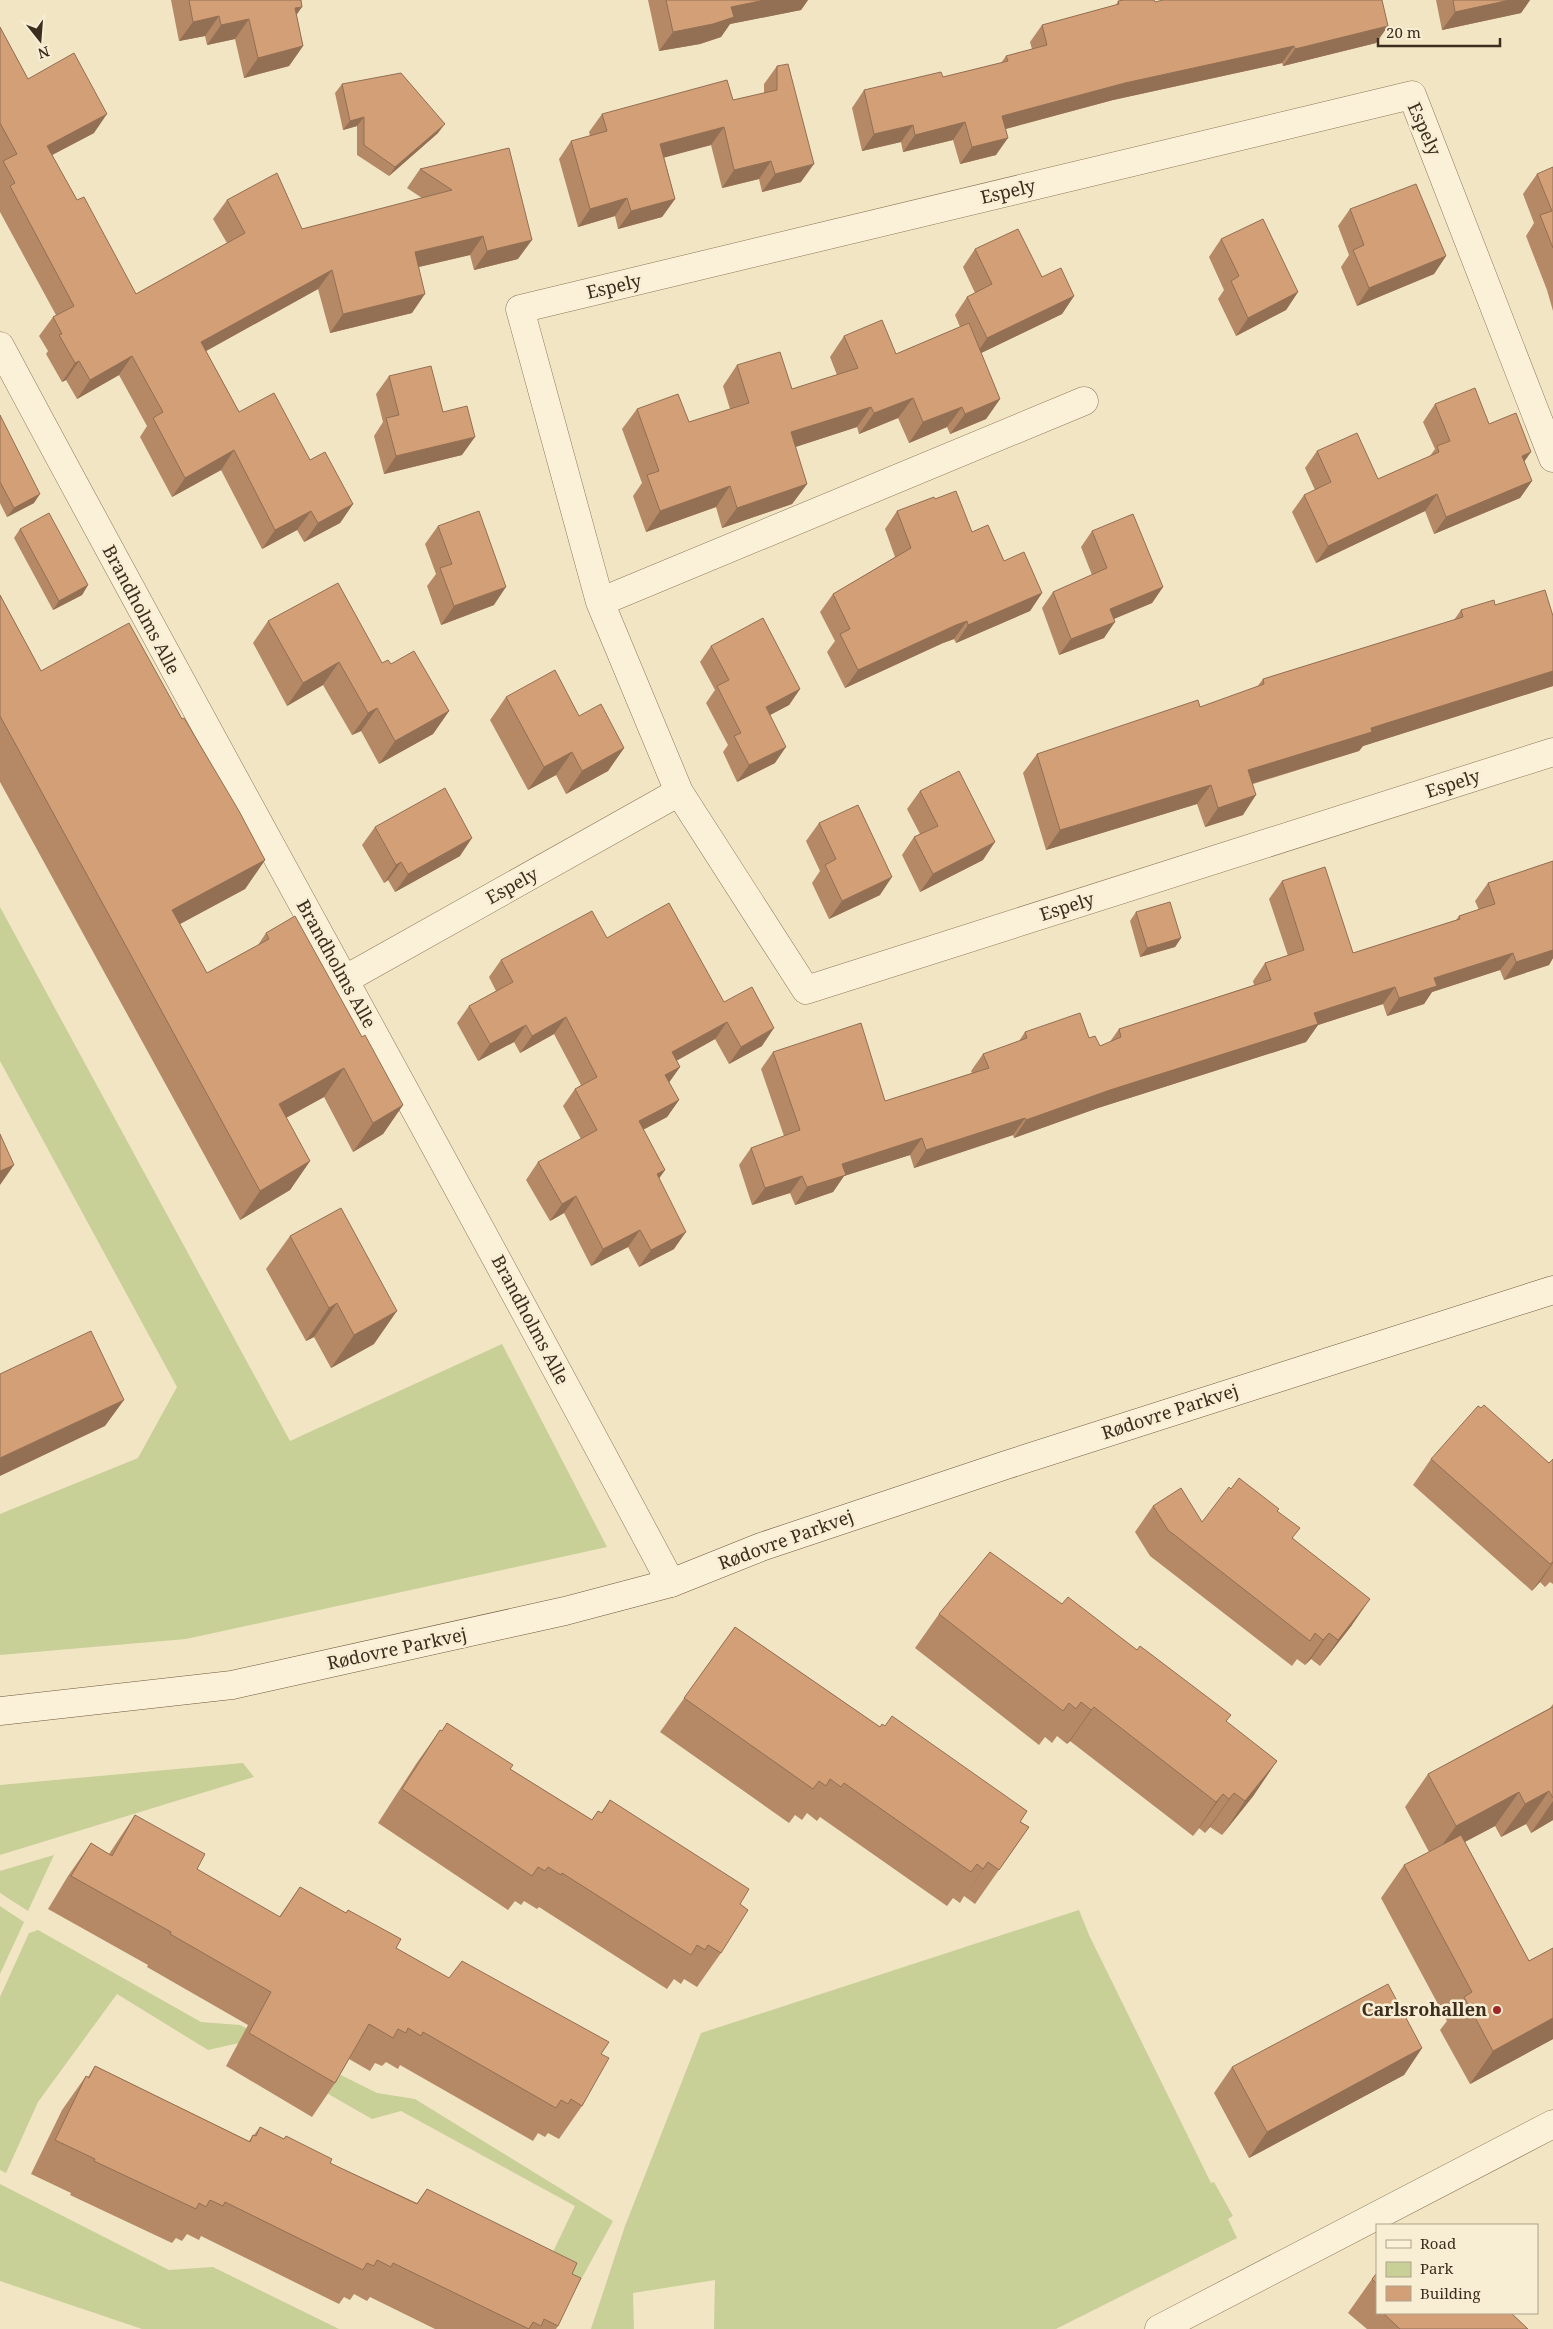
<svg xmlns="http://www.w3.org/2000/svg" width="1553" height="2329" viewBox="0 0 1553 2329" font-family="'Noto Serif',serif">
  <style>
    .green { fill: #c8d097 }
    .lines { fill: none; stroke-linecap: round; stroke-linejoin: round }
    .street-casing { stroke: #8d7659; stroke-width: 29 }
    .secondary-casing { stroke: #6f573c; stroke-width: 29 }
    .street { stroke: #fbf1d8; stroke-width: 28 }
    .secondary { stroke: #fbf1d8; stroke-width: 28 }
    .wall { fill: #b58966 }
    .shaded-wall { fill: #936f53 }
    .building { fill: #d29f77; stroke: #936f53 }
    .poi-dot { fill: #a12625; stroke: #f8eed4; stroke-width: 2 }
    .labels { text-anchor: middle; stroke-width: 5; stroke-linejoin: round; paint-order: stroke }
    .street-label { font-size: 18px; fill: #3c2d1e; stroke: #f8eed4 }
    .poi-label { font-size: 18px; font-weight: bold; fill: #3c2d1e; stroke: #f8eed4; text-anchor: end }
  </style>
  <rect width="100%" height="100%" fill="#f1e5c4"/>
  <path class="green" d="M0 907 290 1441 502 1344 607 1547 186 1639 0 1655V1514L138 1458 177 1387 0 1061Z
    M243 1763 254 1777 0 1855V1785Z
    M54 1855 28 1911 0 1893V1871Z
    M0 1906 24 1922 0 1974Z
    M1079 1910 1089 1935 1211 2183 1214 2182 1233 2216 1228 2219 1237 2238 1056 2329H714L715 2280 633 2293 634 2329H591L625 2226 701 2033Z
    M38 1930 201 2022 240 2025 377 2093 415 2099 613 2221 571 2298 537 2285 575 2206 401 2111 372 2119 239 2043 208 2050 117 1994 38 2102 6 2173 0 2170V1997L29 1933Z
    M0 2184 169 2270 213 2267 339 2329H386H142L0 2281Z"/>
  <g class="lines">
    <g class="street-casing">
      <path id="street" d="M0 346C221 760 451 1169 671 1583
        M1553 458 1412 95 520 309 600 602 679 792 806 990 1553 752
        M600 602 1084 401
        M344 980 679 792
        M1159 2329 1553 2124"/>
    </g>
    <g class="secondary-casing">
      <path id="secondary" d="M0 1711 232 1685 565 1611 671 1583 761 1547 1006 1465 1553 1290"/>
    </g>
    <use href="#street" class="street"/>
    <use href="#secondary" class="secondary"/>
  </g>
  <path class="wall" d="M171 0H301L296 15 303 46 289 66 244 78 235 39 207 45 205 36 179 41Z
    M648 0H808L801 10 730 24 721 37 700 44 659 51Z
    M1436 0H1530L1521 13 1442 30Z
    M1118 1 1155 2 1388 26 1376 43 1283 66 1282 63 1113 100 1006 129 996 155 960 164 953 140 903 152 901 142 862 151 852 108 864 90 943 77 1001 63 1006 56 1032 49 1030 42 1042 25 1116 5Z
    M0 27 28 79 94 133 52 155 77 200 136 294 227 243 213 219 227 200 302 229 422 198 407 188 420 169 509 148 518 259 474 270 470 255 419 267 412 313 330 333 318 289 206 351 239 412 310 460 353 504 340 523 304 542 297 530 262 549 221 470 172 497 140 437 147 426 119 375 77 399 66 380 62 382 46 354 48 351 39 336 53 317 56 315 0 212Z
    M777 66 801 182 762 192 759 179 722 188 711 145 664 157 675 199 662 217 618 229 615 216 578 227 559 159 571 141 590 136 589 132 602 114 733 100 764 93V84Z
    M342 84 438 133 389 176 357 155V126L343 130 335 93Z
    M1553 167V311L1547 290 1526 236 1534 223 1523 194 1537 174Z
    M1350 209 1446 256 1434 274 1357 306 1341 267 1349 255 1338 226Z
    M1221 239 1298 292 1286 310 1236 336 1218 299 1224 290 1209 257Z
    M975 249 1042 277 1074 296 1062 314 981 353 1000 399 986 419 950 434 947 427 909 443 898 418 859 434 857 427 795 447 807 484 792 504 722 528 716 507 646 532 633 496 642 483 622 429 637 409 689 422 730 409 723 386 737 365 792 389 837 375 830 357 844 336 896 354 960 327 955 315 967 297 975 293 963 267Z
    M389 376 443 412 462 455 384 474 374 436 383 422 376 394Z
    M1435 404 1489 424 1524 462 1532 481 1520 498 1434 534 1425 511 1316 563 1292 512 1304 495 1315 490 1305 468 1317 451 1378 479 1430 456 1435 449 1423 422Z
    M0 415 34 503 7 517 0 503Z
    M935 499 1004 561 1042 593 1030 611 956 643 954 639 943 643 845 688 827 652 835 641 820 612 833 594 895 557 885 529 897 511Z
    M438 526 494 605 441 625 427 586 436 574 425 544Z
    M20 529 88 585 82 595 53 610 14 538Z
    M1092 531 1163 587 1152 603 1114 619 1104 638 1059 655 1042 608 1053 592 1092 575 1081 547Z
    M0 595 41 671 182 719 265 860 245 889 180 924 207 973 258 945 266 933 362 1037 403 1105 383 1134 353 1152 324 1097 286 1118 310 1161 290 1190 240 1220 0 782Z
    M1495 605 1553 616V686L1363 746 1359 751 1253 784 1243 815 1205 827 1197 804 1046 850 1023 773 1037 754 1200 707 1257 687 1263 679 1454 620 1461 610Z
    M268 621 382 663 391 664 449 711 433 734 379 764 361 731 352 735 323 685 287 706 253 643Z
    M711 646 800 689 789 705 770 715 775 763 737 782 723 752 728 745 706 703 715 690 700 662Z
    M506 697 579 716 624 748 608 771 566 794 556 775 528 790 490 720Z
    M920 791 983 860 920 892 902 855 914 837 920 834 907 809Z
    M819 823 880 895 829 919 812 883 820 871 806 841Z
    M375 827 460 856 395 892 388 880 384 883 362 845Z
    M1553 861V958L1549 965 1504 980 1500 970 1432 992 1424 1004 1387 1016 1383 1004 1318 1025 1306 1042 1098 1108 1014 1138 1013 1135 914 1168 910 1155 844 1176 833 1192 795 1205 790 1193 752 1205 739 1165 751 1148 784 1136 761 1069 773 1052 885 1101 972 1073 971 1071 983 1054 1019 1041 1025 1032 1089 1038 1100 1046 1109 1043 1119 1029 1254 985 1253 981 1265 963 1288 956 1269 899 1282 881 1353 953 1456 920 1459 916 1479 910 1475 901 1488 883Z
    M1136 912 1181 938 1175 947 1140 957 1130 921Z
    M607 938 724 1002 762 1046 729 1064 715 1039 676 1061 680 1067 669 1082 679 1100 667 1117 643 1130 665 1170 659 1178 674 1249 639 1267 628 1247 591 1266 564 1213 550 1221 526 1180 538 1162 581 1139 563 1106 575 1089 581 1085 554 1034 520 1053 514 1042 478 1061 457 1023 469 1006 496 991 489 977 501 960Z
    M290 1236 374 1344 331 1368 314 1337 306 1341 266 1269Z
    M1431 1459 1549 1463 1553 1459V1584L1550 1582 1545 1587 1540 1582 1532 1591 1413 1485Z
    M1153 1506 1202 1522 1277 1511 1293 1538 1352 1625 1320 1666 1311 1659 1305 1665 1297 1659 1292 1666 1150 1556 1135 1532Z
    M1062 1604 1226 1722 1254 1795 1222 1835 1210 1827 1205 1833 1199 1828 1193 1836 1070 1741 1067 1744 1057 1736 1052 1743 1045 1737 1039 1745 915 1648 939 1614Z
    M735 1627 880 1727 1029 1827 975 1904 964 1896 960 1903 953 1898 947 1906 820 1817 817 1821 807 1813 802 1820 795 1815 789 1823 660 1732Z
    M1553 1704V1820L1531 1833 1526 1824 1501 1837 1495 1826 1465 1842 1529 1961 1553 1948V2039L1470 2084 1440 2030 1447 2021 1381 1898 1404 1865 1429 1852 1405 1807 1428 1774 1550 1708Z
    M447 1723 510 1769 592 1820 598 1811 601 1813 610 1800 740 1904 721 1953 697 1987 684 1979 681 1984 674 1979 667 1989 539 1907 537 1909 524 1901 521 1905 515 1901 508 1910 378 1823 416 1764 440 1730 442 1731Z
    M135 1815 197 1869 279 1917 300 1887 346 1913 348 1910 396 1948 449 1978 601 2054 582 2106 559 2139 548 2133 545 2137 538 2133 533 2141 400 2065 398 2069 386 2062 382 2066 375 2063 370 2071 349 2059 335 2083 312 2117 226 2066 248 2025 147 1967 148 1965 48 1909 68 1876 91 1843 109 1854Z
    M1422 2048 1404 2075 1249 2158 1214 2093 1232 2067Z
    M95 2066 249 2141 253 2135H254L260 2127 284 2139 286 2136 330 2163 417 2203 427 2189 572 2274 558 2326 556 2329H435L370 2297 367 2301 354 2294 350 2300 344 2297 339 2304 201 2236 199 2240 187 2234 182 2241 176 2238 172 2243 70 2195 71 2193 31 2174 62 2110 86 2076 88 2077Z
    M1377 2273V2313H1511L1528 2329H1367L1348 2313 1372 2279Z"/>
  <path class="shaded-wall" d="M765 0H808L801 10 730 24 721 37 700 44 659 51 673 32 731 7Z
    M1510 0H1530L1521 13 1442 30 1455 12Z
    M302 7 288 27 295 8Z
    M219 16 205 36 179 41 193 22Z
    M249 19 235 39 207 45 221 25Z
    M1388 26 1376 43 1283 66 1295 49Z
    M303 46 289 66 244 78 258 58Z
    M1294 46 1282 63 1113 100 990 133 1002 116 1125 83Z
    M107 114 94 133 33 165 47 146Z
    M364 117 357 126 343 130 350 121Z
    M965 122 953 140 903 152 915 135Z
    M445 124 438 133 389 176 395 167Z
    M913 125 901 142 862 151 874 134Z
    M724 127 711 145 648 162 660 144Z
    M1008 138 996 155 960 164 972 147Z
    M771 161 759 179 722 188 734 170Z
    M814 164 801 182 762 192 775 174Z
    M627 198 615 216 578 227 590 209Z
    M675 199 662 217 618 229 631 211Z
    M483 236 470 255 401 271 415 252Z
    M532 240 518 259 474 270 487 251Z
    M1446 256 1434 274 1357 306 1369 288Z
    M332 270 318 289 188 361 201 342Z
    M1298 292 1286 310 1236 336 1248 318Z
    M425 294 412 313 330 333 343 314Z
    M1074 296 1062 314 975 356 987 338Z
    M132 356 119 375 77 399 90 380Z
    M79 361 66 380 62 382 75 363Z
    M913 398 898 418 859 434 874 413Z
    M1000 399 986 419 950 434 965 414Z
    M871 407 857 427 777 453 791 432Z
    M962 407 947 427 909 443 923 422Z
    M475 437 462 455 384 474 396 456Z
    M234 450 221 470 172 497 185 478Z
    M1531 452 1519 469 1522 456Z
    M1532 481 1520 498 1434 534 1446 517Z
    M807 484 792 504 722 528 737 508Z
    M730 486 716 507 646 532 660 511Z
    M40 494 34 503 7 517 14 508Z
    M1437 494 1425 511 1316 563 1328 546Z
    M353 504 340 523 304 542 318 523Z
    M311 511 297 530 262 549 275 530Z
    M88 585 82 595 53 610 59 601Z
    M506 587 494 605 441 625 454 606Z
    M1163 587 1152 603 1099 625 1110 609Z
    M1042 593 1030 611 956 643 968 625Z
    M967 621 954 639 943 643 845 688 858 670 956 625Z
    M1115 622 1104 638 1059 655 1071 639Z
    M339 662 323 685 287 706 303 683Z
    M1553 671V686L1363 746 1359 751 1234 789 1248 770 1371 728Z
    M800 689 789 705 755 723 766 707Z
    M377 708 361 731 352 735 368 713Z
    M449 711 433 734 379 764 395 741Z
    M786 747 775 763 737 782 749 765Z
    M624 748 608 771 566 794 582 771Z
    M572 752 556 775 528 790 544 767Z
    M1211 785 1197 804 1046 850 1060 830Z
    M1256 795 1243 815 1205 827 1218 808Z
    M472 838 460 856 395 892 408 874Z
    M995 842 983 860 920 892 933 874Z
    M265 860 245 889 152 939 172 910Z
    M401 862 388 880 384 883 396 865Z
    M892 877 880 895 829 919 842 901Z
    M1181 938 1175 947 1140 957 1147 948Z
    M1553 950V958L1549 965 1504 980 1516 962Z
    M1513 953 1500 970 1432 992 1424 1004 1387 1016 1399 998 1434 978Z
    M1395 987 1383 1004 1318 1025 1306 1042 1098 1108 1014 1138 1026 1120 1314 1013Z
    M566 1017 554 1034 520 1053 532 1036Z
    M727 1022 715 1039 660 1070 672 1052Z
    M526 1025 514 1042 478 1061 490 1044Z
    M774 1028 762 1046 729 1064 741 1047Z
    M680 1067 668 1084 665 1075Z
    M344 1068 324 1097 258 1133 279 1104Z
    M679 1100 667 1117 627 1138 639 1121Z
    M403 1105 383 1134 353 1152 373 1123Z
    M1025 1118 1013 1135 914 1168 926 1150Z
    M922 1138 910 1155 844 1176 833 1192 795 1205 807 1187 842 1164Z
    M310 1161 290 1190 240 1220 260 1191Z
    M14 1165 0 1185V1171Z
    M665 1170 653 1187 657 1174Z
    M802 1176 790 1193 752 1205 765 1188Z
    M576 1196 564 1213 550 1221 562 1204Z
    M640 1230 628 1247 591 1266 603 1249Z
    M686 1232 674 1249 639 1267 651 1250Z
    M337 1303 314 1337 306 1341 329 1308Z
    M397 1311 374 1344 331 1368 354 1335Z
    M124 1400 105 1426 0 1476V1458Z
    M1553 1562V1563L1540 1582 1532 1591Z
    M1370 1599 1352 1625 1320 1666 1338 1640Z
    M1329 1633 1311 1659 1305 1665 1323 1640Z
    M1094 1707 1070 1741 1067 1744 1091 1710Z
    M1277 1761 1254 1795 1222 1835 1245 1801Z
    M1549 1791 1526 1824 1501 1837 1525 1804Z
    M1519 1792 1495 1826 1432 1859 1456 1826Z
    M1234 1793 1210 1827 1205 1833 1229 1799Z
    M1223 1794 1199 1828 1193 1836 1216 1802Z
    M1553 1801V1820L1531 1833Z
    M988 1862 960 1903 983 1869Z
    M1553 2018V2039L1470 2084 1493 2051Z
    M1422 2048 1404 2075 1249 2158 1267 2132Z"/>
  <path class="building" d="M189 0H301L302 7 295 8 303 46 258 58 249 19 221 25 219 16 193 22Z
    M666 0H765L731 7 734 17 713 24 673 32Z
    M1124 0H1154L1155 2 1163 0H1382L1388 26 1295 49 1294 46 1125 83 1002 116 1008 138 972 147 965 122 915 135 913 125 874 134 864 90 941 72 943 77 1008 61 1006 56 1047 45 1042 25 1119 4 1118 1Z
    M1453 0H1510L1455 12Z
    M0 27 28 79 74 53 107 114 47 146 77 200 84 197 136 294 245 233 227 200 277 173 302 229 452 190 420 169 509 148 532 240 487 251 483 236 415 252 425 294 343 314 332 270 201 342 239 412 274 393 310 460 325 452 353 504 318 523 311 511 275 530 234 450 185 478 153 418 163 412 132 356 90 380 79 361 75 363 59 335 62 334 53 317 74 306 10 186 15 183 3 161 17 154 0 123Z
    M788 64 814 164 775 174 771 161 734 170 724 127 660 144 675 199 631 211 627 198 590 209 571 141 607 131 602 114 727 80 733 100 777 90V66Z
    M401 73 445 124 395 167 364 145V117L350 121 342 84Z
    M1553 167V248L1540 215 1552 211 1537 174Z
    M1416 184 1446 256 1369 288 1353 250 1364 245 1350 209Z
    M1263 219 1298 292 1248 318 1231 281 1239 276 1221 239Z
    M1018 229 1042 277 1061 268 1074 296 987 338 967 297 992 284 975 249Z
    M882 320 896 354 969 323 1000 399 965 414 962 407 923 422 913 398 874 413 871 407 791 432 807 484 737 508 730 486 660 511 647 475 659 471 637 409 678 394 689 422 749 403 737 365 780 352 792 389 858 368 844 336Z
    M431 366 443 412 467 406 475 437 396 456 386 418 399 415 389 376Z
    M1475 388 1489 424 1516 413 1531 452 1522 456 1532 481 1446 517 1437 494 1328 546 1304 495 1331 482 1317 451 1357 433 1378 479 1439 452 1437 446 1450 441 1435 404Z
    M0 415 40 494 14 508 0 482Z
    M956 491 972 532 988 525 1004 561 1024 552 1042 593 968 625 967 621 956 625 858 670 840 634 850 629 833 594 911 548 897 511 934 497 935 499Z
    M479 511 506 587 454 606 440 568 452 564 438 526Z
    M49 513 88 585 59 601 20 529Z
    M1133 514 1163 587 1110 609 1115 622 1071 639 1053 592 1107 568 1092 531Z
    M338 583 382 663 388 660 391 664 414 651 449 711 395 741 377 708 368 713 339 662 303 683 268 621Z
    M1545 590 1553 616V671L1371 728 1372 732 1248 770 1256 795 1218 808 1211 785 1060 830 1037 754 1198 700 1200 707 1264 684 1263 679 1463 617 1461 610 1494 600 1495 605Z
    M0 595 41 671 129 623 182 719 184 718 239 811 265 860 172 910 207 973 269 939 266 933 295 916 362 1037 365 1035 403 1105 373 1123 344 1068 279 1104 310 1161 260 1191 0 716Z
    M763 618 800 689 766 707 786 747 749 765 734 736 741 733 717 686 729 680 711 646Z
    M555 670 579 716 601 704 624 748 582 771 572 752 544 767 506 697Z
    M959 771 995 842 933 874 914 837 938 826 920 791Z
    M445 788 472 838 408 874 401 862 396 865 375 827Z
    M858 805 892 877 842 901 825 865 836 859 819 823Z
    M1553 861V950L1516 962 1513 953 1434 978 1437 986 1399 998 1395 987 1314 1013 1318 1024 1110 1090 1026 1120 1025 1118 926 1150 922 1138 842 1164 846 1175 807 1187 802 1176 765 1188 751 1148 800 1130 773 1052 861 1023 885 1101 989 1068 983 1054 1027 1038 1025 1032 1080 1013 1089 1038 1095 1036 1100 1046 1121 1037 1119 1029 1271 980 1265 963 1304 950 1282 881 1325 867 1353 953 1460 919 1459 916 1495 904 1488 883Z
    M1170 902 1181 938 1147 948 1136 912Z
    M669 903 724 1002 752 987 774 1028 741 1047 727 1022 672 1052 680 1067 665 1075 679 1100 639 1121 665 1170 657 1174 686 1232 651 1250 640 1230 603 1249 576 1196 562 1204 538 1162 597 1130 575 1089 597 1077 566 1017 532 1036 526 1025 490 1044 469 1006 513 982 501 960 592 911 607 938Z
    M0 1134 14 1165 0 1171Z
    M341 1208 397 1311 354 1335 337 1303 329 1308 290 1236Z
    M91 1331 124 1400 0 1458V1374Z
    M1484 1405 1549 1463 1553 1459V1562L1550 1564 1431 1459 1478 1406 1481 1408Z
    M1239 1478 1279 1509 1277 1511 1300 1528 1292 1538 1370 1599 1338 1640 1329 1633 1323 1640 1315 1633 1310 1641 1168 1530 1153 1506 1181 1488 1202 1522 1229 1487 1231 1489Z
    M990 1552 1062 1604 1068 1597 1137 1650 1140 1646 1231 1715 1226 1721 1277 1761 1245 1801 1234 1793 1229 1799 1223 1794 1216 1802 1094 1707 1091 1710 1081 1702 1076 1709 1069 1703 1063 1711 939 1614Z
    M735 1627 880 1727 882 1724 885 1726 892 1716 1027 1811 1020 1822 1029 1827 999 1870 988 1862 983 1869 977 1864 971 1872 844 1783 841 1787 830 1779 826 1786 819 1781 813 1789 684 1698Z
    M1553 1707V1798L1549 1791 1525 1804 1519 1792 1456 1826 1428 1774Z
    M447 1723 513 1765 510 1769 592 1820 598 1811 602 1813 610 1800 749 1889 740 1904 748 1910 721 1953 708 1945 705 1950 697 1945 691 1955 562 1873 561 1875 548 1867 545 1871 538 1867 532 1876 402 1789 440 1730 442 1731Z
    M135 1815 205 1854 197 1869 280 1917 300 1887 346 1913 348 1910 401 1939 396 1948 449 1978 462 1961 609 2042 601 2054 609 2058 582 2106 571 2099 568 2104 561 2100 556 2108 423 2032 421 2036 408 2028 406 2033 398 2029 393 2038 369 2024 335 2083 249 2033 271 1992 170 1934 171 1932 71 1876 91 1843 112 1856Z
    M1461 1835 1529 1961 1553 1948V2018L1493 2051 1464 1997 1472 1992 1404 1865Z
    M1388 1984 1422 2048 1267 2132 1232 2067Z
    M95 2066 250 2142 253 2135 256 2136 260 2127 284 2139 286 2136 332 2159 330 2163 417 2204 427 2189 577 2263 572 2274 581 2278 558 2326 544 2319 541 2326 533 2322 529 2329 393 2263 391 2267 377 2260 374 2266 367 2263 363 2270 225 2202 223 2206 210 2200 206 2207 199 2203 196 2209 94 2161 95 2159 55 2140 86 2076 89 2078Z
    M1377 2273V2284L1372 2279Z
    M1383 2313H1511L1528 2329H1400Z"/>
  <circle class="poi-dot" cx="1497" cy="2010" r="5"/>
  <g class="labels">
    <g class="street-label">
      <text transform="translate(1424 129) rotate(66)" y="6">Espely</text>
      <text transform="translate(1008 192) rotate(-13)" y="6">Espely</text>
      <text transform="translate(614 287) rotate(-13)" y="6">Espely</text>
      <text transform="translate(141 610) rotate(62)" y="6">Brandholms Alle</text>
      <text transform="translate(1453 784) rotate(-18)" y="6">Espely</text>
      <text transform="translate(512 886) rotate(-29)" y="6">Espely</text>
      <text transform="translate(1067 907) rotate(-18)" y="6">Espely</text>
      <text transform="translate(336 964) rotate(61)" y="6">Brandholms Alle</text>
      <text transform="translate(530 1320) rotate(62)" y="6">Brandholms Alle</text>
      <text transform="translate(1170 1412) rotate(-18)" y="6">Rødovre Parkvej</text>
      <text transform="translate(786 1540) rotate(-20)" y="6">Rødovre Parkvej</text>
      <text transform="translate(397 1649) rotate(-12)" y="6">Rødovre Parkvej</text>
    </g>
    <g class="poi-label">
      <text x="1487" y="2016">Carlsrohallen</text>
    </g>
  </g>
  <rect x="1376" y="2224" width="162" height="90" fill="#f8eed4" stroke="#ada18b"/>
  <rect x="1386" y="2240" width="25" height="8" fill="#fbf1d8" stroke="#ada18b"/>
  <text x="1420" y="2249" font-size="15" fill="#3c2d1e">Road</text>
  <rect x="1386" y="2262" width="25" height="15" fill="#c8d097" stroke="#ada18b"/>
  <text x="1420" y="2274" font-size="15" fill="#3c2d1e">Park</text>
  <rect x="1386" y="2286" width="25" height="15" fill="#d29f77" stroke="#ada18b"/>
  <text x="1420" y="2299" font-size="15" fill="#3c2d1e">Building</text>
  <g transform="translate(40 40) rotate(163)" stroke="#f8eed4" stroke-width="4" paint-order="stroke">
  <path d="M0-4L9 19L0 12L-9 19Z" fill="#3c2d1e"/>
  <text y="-8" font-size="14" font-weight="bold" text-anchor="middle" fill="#3c2d1e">N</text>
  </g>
  <path d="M1378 38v8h122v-8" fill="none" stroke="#3c2d1e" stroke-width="2.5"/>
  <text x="1386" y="38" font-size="15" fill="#3c2d1e" stroke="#f8eed4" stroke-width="4" paint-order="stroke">20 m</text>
</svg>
